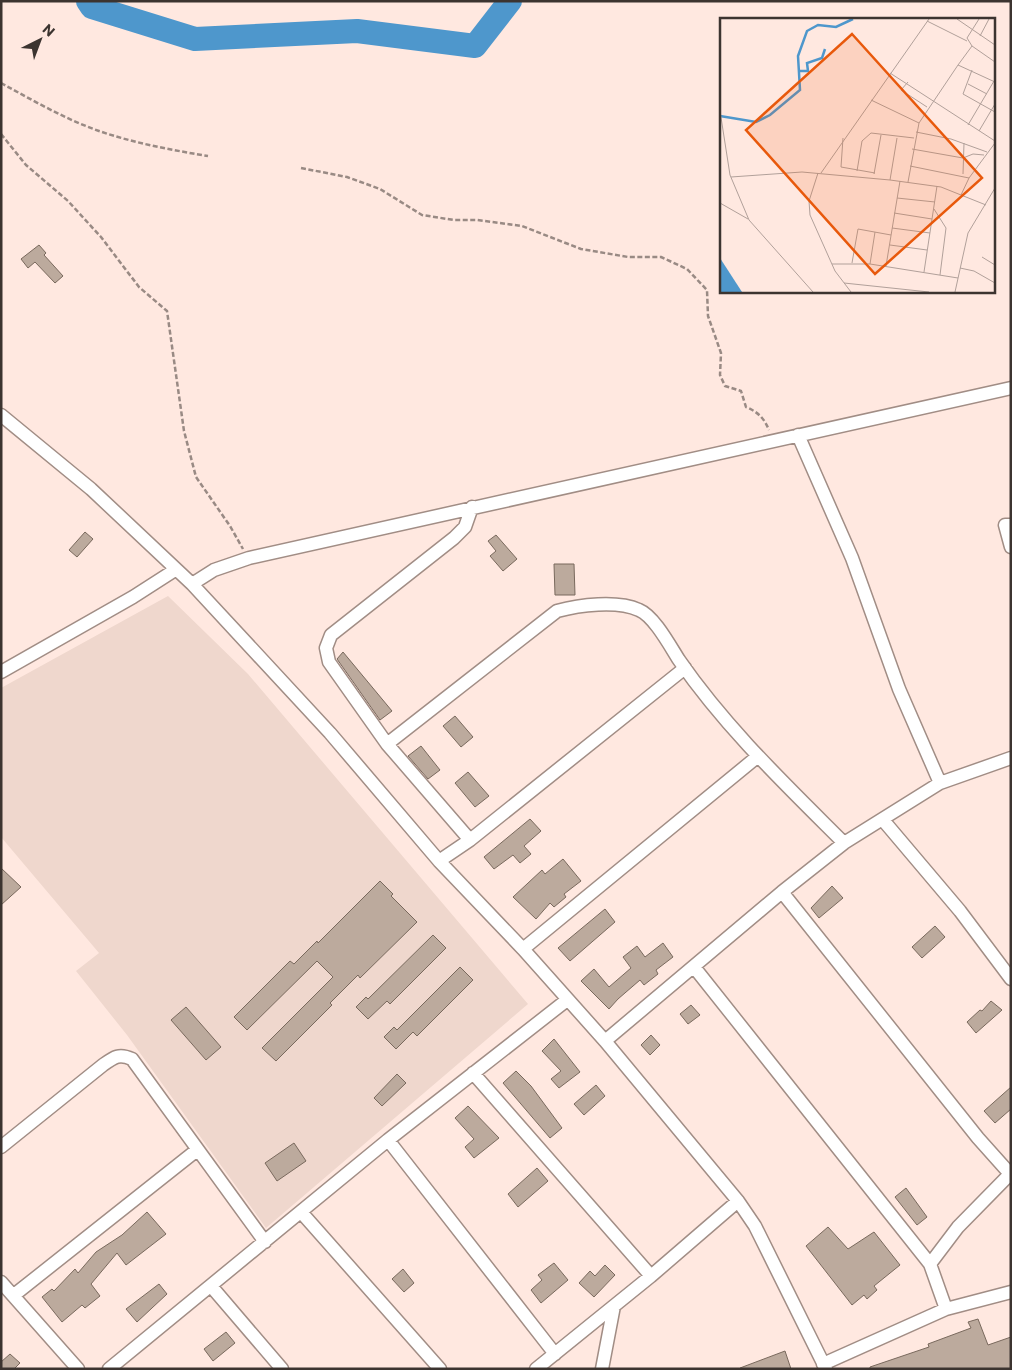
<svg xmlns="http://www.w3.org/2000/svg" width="1012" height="1370" viewBox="0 0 1012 1370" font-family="Commissioner,sans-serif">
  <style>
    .education { fill: #efd7cd }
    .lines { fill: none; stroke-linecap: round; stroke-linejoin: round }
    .river { stroke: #4e97cc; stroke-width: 24 }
    .building { fill: #bcaa9d; stroke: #79695d }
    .street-casing { stroke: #a18d85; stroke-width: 15 }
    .path { stroke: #998a84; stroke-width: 2.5; stroke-dasharray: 5 2.5; stroke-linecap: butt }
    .street { stroke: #fff; stroke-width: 12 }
    .inset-river { fill: none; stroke: #4e97cc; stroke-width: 2.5 }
    .inset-road { fill: none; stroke: #b1a09a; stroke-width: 1 }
    .view { fill: #e8590c; fill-opacity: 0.15; stroke: #e8590c; stroke-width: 2.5 }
    .inset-edge { fill: none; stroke: #3c3430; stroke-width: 2.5 }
  </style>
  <rect width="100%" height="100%" fill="#ffe8e0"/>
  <path class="education" d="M168 596 248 674 528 1004 266 1228 127 1035 76 971 99 953 1 837V688Z"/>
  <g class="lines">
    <path class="river" d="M88 1 92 7 195 39 357 31 475 46 510 1"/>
  </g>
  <path class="building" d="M39 245 46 253 44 255 63 276 55 283 35 262 28 268 21 259Z
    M85 532 93 539 77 557 69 550Z
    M496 535 517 559 503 571 490 556 496 551 488 541Z
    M554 564H574L575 595H555Z
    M343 652 392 711 380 720 337 659Z
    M455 716 473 737 461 747 443 726Z
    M421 746 440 770 428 779 408 756Z
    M468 772 489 796 475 807 455 783Z
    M530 819 541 831 524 846 531 854 520 863 513 855 494 869 484 857Z
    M563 859 581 881 564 894 566 897 554 907 550 903 536 919 513 897 542 870 545 874Z
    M1 868 21 887 1 905Z
    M380 881 393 894 391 896 417 922 360 978 358 975 330 1003 332 1005 276 1061 262 1048 333 977 317 961 247 1030 234 1017 290 961 294 964 317 941 318 943Z
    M832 886 843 898 819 918 811 908Z
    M605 909 615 922 570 961 558 948Z
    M935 926 945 937 922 958 912 947Z
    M433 935 446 948 390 1004 387 1001 368 1019 356 1007 366 997 368 999Z
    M663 943 673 957 656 970 658 974 644 985 640 980 618 999 609 1009 581 981 594 969 609 987 631 968 623 957 637 946 645 957Z
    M460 967 473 980 417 1036 413 1032 396 1049 384 1037 394 1027 397 1030Z
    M991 1001 1002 1010 976 1033 967 1022 980 1010 982 1011Z
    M691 1005 700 1015 688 1024 680 1014Z
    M186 1007 221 1047 206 1060 171 1020Z
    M651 1035 660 1045 650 1055 641 1045Z
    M554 1039 580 1072 559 1088 551 1079 561 1071 542 1051Z
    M516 1071 531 1086 562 1128 550 1138 503 1083Z
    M397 1074 406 1083 382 1106 374 1098Z
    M596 1085 605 1096 584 1115 574 1104Z
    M1011 1087V1109L995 1123 984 1111Z
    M468 1106 499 1138 474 1158 465 1147 474 1139 455 1118Z
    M294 1143 306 1161 277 1181 265 1163Z
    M537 1168 548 1181 518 1207 508 1194Z
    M906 1188 927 1217 917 1225 895 1197Z
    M147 1212 166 1234 126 1265 117 1253 91 1284 100 1296 85 1308 82 1305 62 1322 42 1297 52 1289 54 1291 75 1269 78 1273 96 1252 122 1235Z
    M828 1227 848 1249 874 1232 900 1265 874 1286 877 1290 867 1299 864 1295 852 1305 806 1246Z
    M554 1263 568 1280 541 1303 531 1290 542 1280 538 1275Z
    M605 1265 615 1275 594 1297 579 1283 590 1271 595 1276Z
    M403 1269 414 1283 404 1292 392 1279Z
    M159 1284 167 1294 137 1322 126 1309Z
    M978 1319 988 1345 1011 1337V1369H870V1367L929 1347 928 1344 971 1328 968 1322Z
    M226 1332 235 1343 213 1361 204 1349Z
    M785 1351 791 1369H740V1368Z
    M10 1354 20 1363 14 1369H1V1362Z"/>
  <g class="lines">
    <g class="street-casing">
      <path id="street" d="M1 415 91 489 192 584 330 733 439 861 523 949 605 1041 738 1201 755 1226 826 1369
        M798 435 852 558 899 689 940 783
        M1011 525H1005L1011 547
        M192 584 214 570 249 558 1011 388
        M1 672 133 597 175 570
        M387 744 557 611C579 605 617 600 639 610 654 616 670 646 679 660 726 728 786 785 844 843
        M883 820 960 911 1011 979
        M470 840 387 744 329 662 326 648 331 635 454 538 465 527 472 507
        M439 861 470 840 685 668
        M782 892 978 1138 1011 1175
        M523 949 757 757
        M694 967 930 1264 946 1309
        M605 1041 782 892 844 843 940 783 1011 758
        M473 1073 651 1276
        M388 1140 555 1354
        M1 1147 103 1065C114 1057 119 1053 132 1059L265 1242
        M301 1212 440 1369
        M930 1264 958 1227 1011 1173
        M1 1282 78 1369
        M211 1286 282 1369
        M14 1295 197 1150
        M823 1364 946 1309 1011 1292
        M109 1369 388 1140 567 1000
        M536 1369 651 1276 738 1201
        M602 1369 614 1306"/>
    </g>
    <path class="path" d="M1 83C32 100 65 119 99 131 134 143 171 150 208 156
      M1 134 26 165 68 201 101 237 139 287 167 311 184 431 196 477 230 526 243 549
      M301 168 347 177 380 189 422 215 454 220H477L522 226 581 249 628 257H661L687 269 707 290 708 316 721 353 720 375 725 386 741 391 746 407C758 412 764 418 769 430"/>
    <use href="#street" class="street"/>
  </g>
  <g transform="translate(720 18)">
    <rect width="275" height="275" fill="#ffe8e0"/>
    <path d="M0 240 22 274H1Z" fill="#4e97cc"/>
    <path class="inset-river" d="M79 53H88L87 45 102 40 105 31M0 98 36 104 50 97 80 72 78 38 87 13 98 7 116 9 133 1"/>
    <path class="inset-road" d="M237 1 275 27M207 3 247 23M260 18 269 1M252 28 275 44M238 47 252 28 247 20 259 1M252 52 243 76 275 94M170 55 275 123M188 64 181 72 207 89M248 66 267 76M151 82 199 105M0 93 10 157 29 202 93 274M248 107 274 63M259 113 275 86M196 114 231 121 267 134M123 120 121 149 155 155M192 131 243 140 253 136 264 137M190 148 249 160M137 153 142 123 151 115 194 120M98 155 89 183 90 197 115 253 131 274M101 155 209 1M154 156 161 117M243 156 244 125M11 159 82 154 170 162 221 169 266 187M170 162 177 120M188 164 199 105 238 47 275 64M241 177 249 160 275 125M177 180 215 184M0 185 28 201M214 191 226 210 220 257M174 195 212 201M172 210 210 215M170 227 207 232M262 239 275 247M132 245 138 211 171 217M112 246H150L238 260M150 246 155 214M166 248 180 163M240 250 254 253 275 265M204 254 217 168M124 265 209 274M235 274 248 215 275 170"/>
    <path class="view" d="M132 16 262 160 155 256 26 112Z"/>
    <rect width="275" height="275" class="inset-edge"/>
  </g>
  <rect width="1012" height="1370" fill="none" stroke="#3c3430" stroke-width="5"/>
  <g transform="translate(40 40) rotate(42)" stroke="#ffe8e0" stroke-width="4" paint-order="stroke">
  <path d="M0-4L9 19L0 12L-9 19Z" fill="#3c3430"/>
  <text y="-8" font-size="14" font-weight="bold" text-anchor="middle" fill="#3c3430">N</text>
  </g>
</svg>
